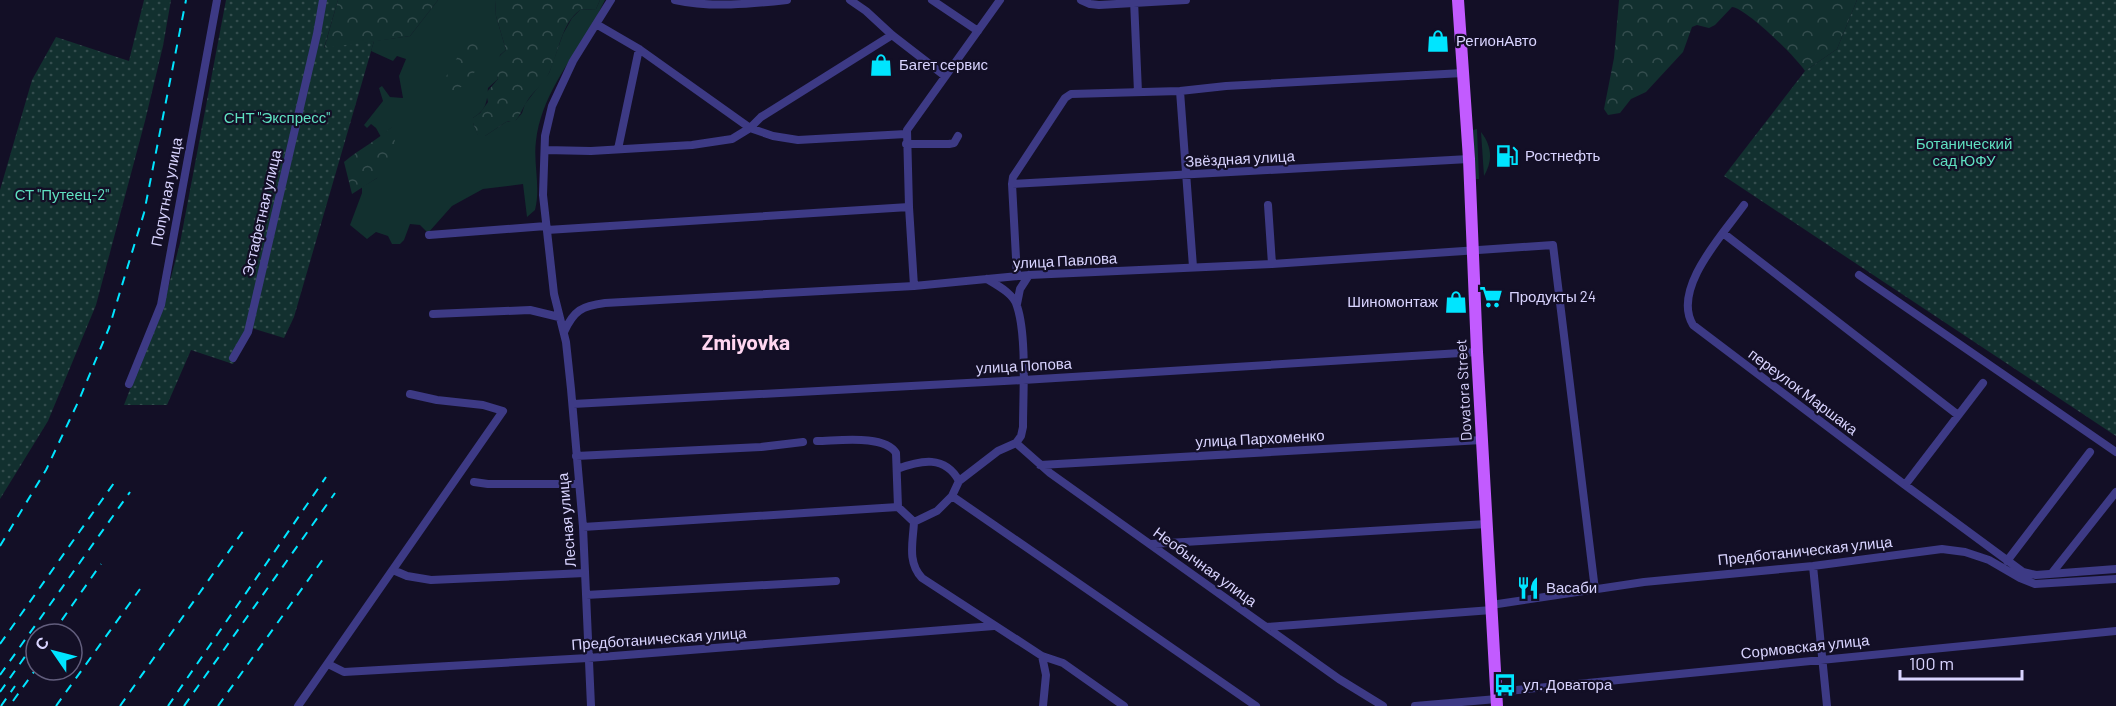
<svg xmlns="http://www.w3.org/2000/svg" width="2116" height="706" viewBox="0 0 2116 706" font-family="Barlow,sans-serif">
  <style>
    .grass { fill: #12302f }
    .forest { fill: url(#forest-crowns) }
    .garden { fill: url(#garden-dots) }
    .lines { fill: none; stroke-linecap: round; stroke-linejoin: round }
    .street { stroke: #3d3a85; stroke-width: 8 }
    .primary { stroke: #c25bff; stroke-width: 12 }
    .rail { stroke: #00e5ff; stroke-width: 2; stroke-dasharray: 9 8; stroke-linecap: butt }
    .labels { text-anchor: middle; stroke-width: 4.5; stroke-linejoin: round; paint-order: stroke }
    .poi-label { font-size: 15px; fill: #d9d4ff; stroke: #130f26; text-anchor: start }
    .park-label { font-size: 15px; fill: #5fe0c0; stroke: #130f26 }
    .street-label { font-size: 15px; fill: #d9d4ff; stroke: #130f26 }
    .district-label { font-size: 21px; font-weight: bold; fill: #ffd6f0; stroke: #130f26 }
  </style>
  <defs>
    <pattern id="forest-crowns" width="20" height="18" patternUnits="userSpaceOnUse" patternTransform="scale(1.5)"><rect width="20" height="18" fill="#12302f"/><path d="M2 6a3 3 0 1 1 6 0M12 15a3 3 0 1 1 6 0" fill="none" stroke="#344d4e"/></pattern>
    <pattern id="garden-dots" width="8" height="8" patternUnits="userSpaceOnUse" patternTransform="scale(1.5)"><rect width="8" height="8" fill="#12302f"/><path d="M2 2h.1M6 6h.1" fill="none" stroke="#344d4e" stroke-width="1.8" stroke-linecap="round"/></pattern>
  </defs>
  <rect width="100%" height="100%" fill="#130f26"/>
  <path class="grass" d="M438 0H495L496 16 506 50 500 55 497 76 498 79 488 88C487 103 486 110 473 118V123L478 135 485 136 506 122 516 120 522 113 525 104 549 73 563 34 572 18 580 10 596 9 600 0H605C600 9 596 20 590 29 568 64 541 98 536 141 533 163 541 187 535 210L527 217 523 184 483 189 452 206 428 233 420 225 410 224 404 240 400 244H392L388 236 376 232 367 239 350 225 362 193V187L377 178 392 127 381 137 376 128 371 124 367 128 364 125 383 101 379 88 382 86 390 97 403 98 399 76 406 59 397 56 393 61 371 51 374 41 410 36Z
    M1477 129 1479 179H1476L1473 130Z
    M1481 132C1492 146 1493 161 1484 176Z"/>
  <path class="forest" d="M338 0H438L410 36 324 49Z
    M495 0H600L596 9 580 10C561 24 559 52 549 73 543 85 532 92 526 103 521 111 520 117 513 123L510 121 506 122 485 136H478L473 123V118L480 113 488 102 486 93 498 79C493 66 495 59 506 50L496 16Z
    M1619 0H1857L1837 49 1805 71C1796 57 1746 8 1732 7L1715 25 1709 28 1697 25 1692 27 1683 52 1646 92 1631 99 1620 113 1608 115 1604 109 1614 58Z
    M467 29C485 43 482 68 466 83 458 91 445 93 435 95L457 58Z
    M393 126 395 142 394 163 377 178 352 194 344 162C361 148 376 141 393 126Z"/>
  <path class="garden" d="M144 0H171L163 46 145 121 96 305 48 421 0 499V190L32 80 56 37 129 61Z
    M226 0H338L324 48 374 41 294 317 284 338 252 328 233 364 191 350 167 405H124L166 296 180 243Z
    M1857 0H2116V436L1724 176 1805 71 1837 49Z"/>
  <g class="lines">
    <path class="street" d="M675 0C711 8 751 4 787 0
      M850 0 866 11 892 35 945 76
      M932 0 978 31
      M1081 0 1090 4 1099 5 1186 0
      M1134 0 1138 92
      M596 24 639 49 750 128 761 117 892 35
      M1180 91 1193 267
      M906 144H949L954 143 958 136
      M618 149 639 49
      M545 150 591 151 692 145 732 139 750 128 773 136 798 140 906 134
      M1012 184 1469 159
      M1268 205 1272 264
      M1744 205C1724 233 1671 289 1693 325L1905 485 2023 572 2036 575 2116 569
      M547 230 909 207
      M1723 233 1958 415
      M429 235 546 226
      M1859 275 2116 452
      M1017 276 1012 184 1013 177 1065 98 1071 94 1180 91 1226 86 1463 73
      M987 279C997 285 1014 294 1017 306 1027 336 1023 394 1023 427L1021 436 1016 443
      M914 286 909 207 907 130 1000 0
      M1017 304 1020 289 1029 275
      M433 314 530 310 559 317
      M564 332C574 310 582 306 605 303L914 286 1029 275 1272 264 1553 245 1595 590
      M233 358 248 332 317 34 323 0
      M129 384 161 305 217 0
      M573 404 1023 380 1477 352
      M817 441C837 441 884 434 896 453L898 507 914 522
      M1016 443 1050 473 1339 679 1383 706
      M1016 443 998 451 959 481 952 496 937 511 914 522C913 542 907 562 922 578L1042 656 1063 663 1124 706
      M576 456 761 447 803 442
      M1040 465 1482 440
      M897 469C921 460 945 455 959 481
      M474 482 488 484H578
      M1905 485 1983 383
      M952 496 1256 706
      M583 527 898 507
      M1151 544 1487 524
      M2007 561 2090 452
      M1813 566 1827 706
      M393 570 407 576 431 580 585 573
      M2052 573 2116 492
      M586 595 836 581
      M1491 605 1644 582 1813 566 1942 549 1965 552 1989 560 2020 578 2035 584 2116 579
      M1266 627 1492 610
      M1042 656 1046 675 1043 706
      M328 664 344 672 588 658 994 626
      M1497 692 2116 631
      M298 706 503 411 483 405 437 400 410 394
      M591 706 583 527 571 389 566 342 554 294 543 195 545 136 552 106 573 61 611 0
      M1415 706 1497 699"/>
    <path class="primary" d="M1458 0 1469 159 1477 352 1497 706"/>
    <path class="rail" d="M0 546 46 470 79 400 109 328 144 213 186 0
      M52 634 101 564
      M0 644 114 483
      M0 675 130 492
      M0 692 36 641
      M13 701 36 669
      M1 706 15 686
      M56 706 140 589
      M120 706 246 527
      M168 706 326 477
      M184 706 335 493
      M218 706 326 555"/>
  </g>
  <defs>
    <g id="shop-bare" transform="scale(1.8)"><path d="M-5-2.5h2.3a2.7 3.5 0 0 1 5.4 0H5L5.5 6h-11ZM-1.5-2.5h3a1.5 2.3 0 0 0-3 0Z" fill="#00e5ff" stroke="#130f26" stroke-width="2.5" paint-order="stroke"/></g>
    <g id="fuel-bare" transform="scale(1.8)"><path d="M-5.5-6h7V0h2V4h1.3V-2.5L3-4.5l.8-.8L6-3V5H2.5V1h-1V6h-7ZM-4.2-4.7v3.2H.2V-4.7Z" fill="#00e5ff" stroke="#130f26" stroke-width="2.5" paint-order="stroke"/></g>
    <g id="supermarket-bare" transform="scale(1.8)"><path d="M-6-5.5h2.5l.6 2H6L4.5 2H-2.5L-4.4-4H-6ZM-1.5 3.2a1.3 1.3 0 1 0 .1 0ZM3 3.2a1.3 1.3 0 1 0 .1 0Z" fill="#00e5ff" stroke="#130f26" stroke-width="2.5" paint-order="stroke"/></g>
    <g id="restaurant-bare" transform="scale(1.8)"><path d="M-5-6h1v4h1v-4h1v4h1v-4h1v5L-1.5 .5V6h-2V.5L-5-1ZM5-6V6H3V1.5H1.5Q1.5-4 5-6Z" fill="#00e5ff" stroke="#130f26" stroke-width="2.5" paint-order="stroke"/></g>
    <g id="bus-bare" transform="scale(1.8)"><path d="M-5-6H5V4H4V6H2V4H-2V6H-4V4H-5ZM-3.5-4V0h7V-4ZM-3.5 1.2v1.5H-2V1.2ZM2 1.2v1.5H3.5V1.2Z" fill="#00e5ff" stroke="#130f26" stroke-width="2.5" paint-order="stroke"/></g>
  </defs>
  <g fill-rule="evenodd">
    <use href="#shop-bare" x="1438" y="41"/>
    <use href="#shop-bare" x="881" y="65"/>
    <use href="#fuel-bare" x="1507" y="156"/>
    <use href="#supermarket-bare" x="1491" y="297"/>
    <use href="#shop-bare" x="1456" y="302"/>
    <use href="#restaurant-bare" x="1528" y="588"/>
    <use href="#bus-bare" x="1505" y="685"/>
  </g>
  <g class="labels">
    <g class="poi-label">
      <text x="1456" y="46">РегионАвто</text>
      <text x="899" y="70">Багет сервис</text>
      <text x="1525" y="161">Ростнефть</text>
      <text x="1509" y="302">Продукты 24</text>
      <text x="1438" y="307" text-anchor="end">Шиномонтаж</text>
      <text x="1546" y="593">Васаби</text>
      <text x="1523" y="690">ул. Доватора</text>
    </g>
    <g class="park-label">
      <text x="277" y="123">СНТ "Экспресс"</text>
      <text x="1964" y="149">Ботанический<tspan x="1964" dy="17">сад ЮФУ</tspan></text>
      <text x="62" y="200">СТ "Путеец-2"</text>
    </g>
    <g class="street-label">
      <text transform="translate(1240 159) rotate(-3)" y="5">Звёздная улица</text>
      <text transform="translate(167 192) rotate(-79)" y="5">Попутная улица</text>
      <text transform="translate(262 213) rotate(-77)" y="5">Эстафетная улица</text>
      <text transform="translate(1065 261) rotate(-3)" y="5">улица Павлова</text>
      <text transform="translate(1024 366) rotate(-3)" y="5">улица Попова</text>
      <text transform="translate(1464 390) rotate(-93)" y="5">Dovatora Street</text>
      <text transform="translate(1803 392) rotate(37)" y="5">переулок Маршака</text>
      <text transform="translate(1260 439) rotate(-3)" y="5">улица Пархоменко</text>
      <text transform="translate(567 520) rotate(-95)" y="5">Лесная улица</text>
      <text transform="translate(1805 551) rotate(-6)" y="5">Предботаническая улица</text>
      <text transform="translate(1205 567) rotate(36)" y="5">Необычная улица</text>
      <text transform="translate(659 639) rotate(-4)" y="5">Предботаническая улица</text>
      <text transform="translate(1805 647) rotate(-6)" y="5">Сормовская улица</text>
    </g>
    <g class="district-label">
      <text x="746" y="350">Zmiyovka</text>
    </g>
  </g>
  <g transform="translate(54 652) rotate(305)"><circle r="28" fill="#130f26" stroke="#625e7d" stroke-width="1.5"/>
  <path d="M0-4.5L10 22L0 15L-10 22Z" fill="#00e5ff"/>
  <text y="-9" font-size="16" font-weight="bold" text-anchor="middle" fill="#d9d4ff">С</text>
  </g>
  <path d="M1900 670v9h122v-9" fill="none" stroke="#d9d4ff" stroke-width="3"/>
  <text x="1909" y="670" font-size="18" fill="#d9d4ff" stroke="#130f26" stroke-width="4.5" paint-order="stroke">100 m</text>
</svg>
